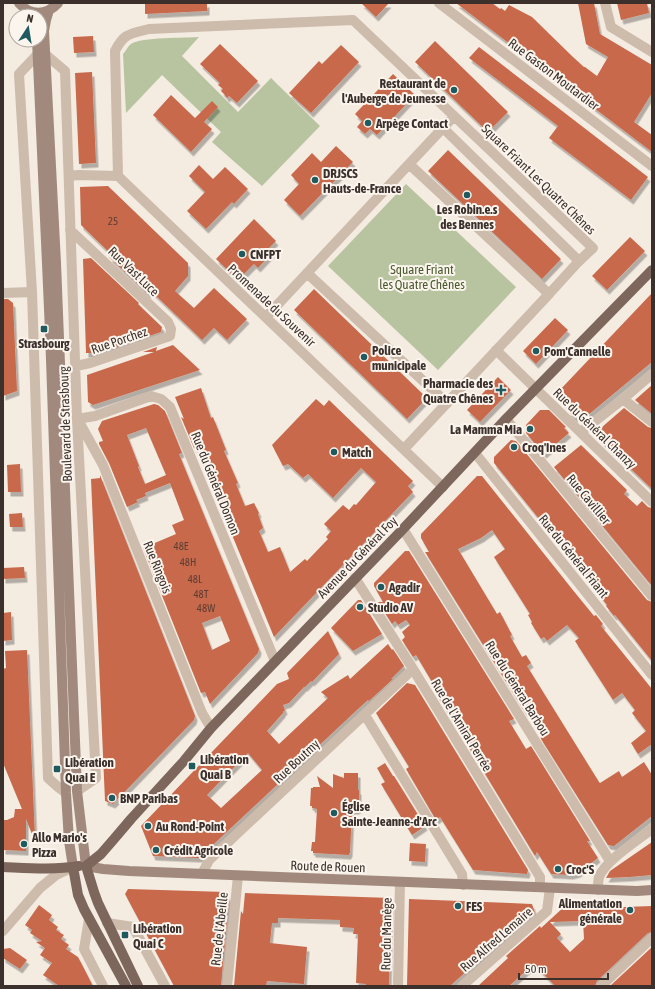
<svg xmlns="http://www.w3.org/2000/svg" width="655" height="989" viewBox="0 0 655 989" font-family="'Asap Condensed',sans-serif">
  <style>
    .green { fill: #b8c4a0 }
    .building { fill: #c8694b; fill-rule: evenodd; filter: url(#shadow) }
    .lines { fill: none; stroke-linecap: round; stroke-linejoin: round }
    .pedestrian { stroke: #cdbbac; stroke-width: 10 }
    .minor { stroke: #cdbbac; stroke-width: 10 }
    .secondary { stroke: #a18a7d; stroke-width: 10 }
    .primary { stroke: #7d675c; stroke-width: 10 }
    .poi-dot { fill: #1f5a5e; stroke: #fbf5ee; stroke-width: 1.5 }
    .labels { text-anchor: middle; stroke-width: 4; stroke-linejoin: round; paint-order: stroke }
    .number-label { font-size: 11px; fill: #5e3e33 }
    .street-label { font-size: 13px; fill: #3b302b; stroke: #fbf5ee }
    .poi-label { font-size: 13px; font-weight: bold; fill: #3b302b; stroke: #fbf5ee; text-anchor: start }
    .park-label { font-size: 13px; fill: #4a5a2e; stroke: #fbf5ee }
  </style>
  <defs>
    <filter id="shadow"><feDropShadow dx="2.5" dy="4.5" stdDeviation="0" flood-color="#0004"/></filter>
  </defs>
  <rect width="100%" height="100%" fill="#f4ebe1"/>
  <path class="green" d="M199 37 182 56 238 112 271 78 320 126 262 186 212 142 221 132 162 75 126 113 123 54C126 51 128 46 131 44 141 37 186 38 199 37Z
    M406 184 516 287 438 370 328 266Z"/>
  <path class="building" d="M145 3H207V11L145 14Z
    M361 3H389L376 17Z
    M456 3H492L500 9 501 8 505 11 509 5 532 17 573 57 584 67H585L597 76 608 57 586 44 578 3H594L600 34 652 65V93L634 122 652 135V152Z
    M617 3H647L649 13 621 20Z
    M93 36 94 52 74 53 73 37Z
    M435 41 508 112 488 132 415 62Z
    M220 44 258 81 237 103 229 96 227 98 224 94 221 91 223 89 218 85 220 83 200 64Z
    M341 45 359 62 311 113 289 93 319 61 322 64Z
    M479 47 648 177 631 200 549 138 558 126 469 58Z
    M92 72 96 163 79 164 75 73Z
    M393 74 415 95 377 135 370 129 365 134 357 127 362 121 355 114Z
    M171 95 195 118 212 101 218 107 204 122 212 129 191 152 153 115Z
    M336 146 353 162 300 216 284 200 299 184 291 175 312 153 321 162Z
    M448 150 561 259 542 279 428 171Z
    M199 165 213 179 225 167 248 189 234 204 232 202 206 229 187 211 205 192 189 176Z
    M108 186 188 263V276L175 291 194 308 214 288 247 319 227 340 214 328 202 340 151 291H150L148 294 109 257H114L81 225 80 187Z
    M254 219 276 241 268 249 272 253 258 268 254 264 238 280 216 259Z
    M630 237 645 251 607 290 592 276Z
    M91 258 139 303 138 304 162 327 161 332 99 353H86L83 259Z
    M314 289 427 398 407 419 294 310Z
    M652 293V362L582 420 577 416 575 418 568 411H572L557 397 558 392Z
    M3 299H8L13 303 17 391 3 396Z
    M555 318 568 330 536 364 523 351Z
    M173 345 200 370 93 405 88 402 87 375 154 352H143L157 347 156 351Z
    M498 377 511 390 480 422 467 410Z
    M652 385V414L635 400Z
    M201 388 211 418 213 417 226 450 224 451 238 483 236 484 245 506 254 503 259 513 258 514 263 528 259 531 268 552 280 547 290 572 305 559 307 561 328 539 326 537 331 531 324 524 343 505 349 510 354 504 356 505 376 482 361 468 333 498 308 474 303 478 288 464 283 466 272 445 316 399 324 406 329 400 413 481 408 486 413 492 274 637 196 447 194 448 181 417 184 419 175 397Z
    M154 404 158 405 165 411 182 453 179 454 259 649 258 653 210 704 205 692 201 693 143 548 176 534 172 525 184 520 170 483 145 493 146 496 136 500 138 502 127 507 109 463 99 444V442L103 441 98 429 102 421ZM146 428 166 475 145 484 138 467 139 466 127 435ZM220 616 230 641 212 650 202 623Z
    M624 408 648 427 652 428V489L594 434Z
    M540 410H549L566 427 564 428 569 433 544 454 526 433V425Z
    M511 440 516 441 647 600 652 602V661L615 615 614 616 606 606 607 605 573 561 494 463V457Z
    M581 445 627 490 624 494 637 506 642 501 648 507 652 508V586L554 467Z
    M20 464 21 492H8L7 465Z
    M100 475 195 716 194 720 113 804 105 801 91 479 100 478Z
    M477 476H482L572 589 594 616 596 615 603 624 601 626 652 689V744L638 754 631 743 646 731 632 713 635 710 622 693 613 700 575 641 579 638 567 625 547 641 544 637 541 639 531 623 532 622 528 615 530 614 494 557 505 549 492 530 481 538 458 549 497 614 500 612 512 635 510 636 522 657 526 655 531 663 527 666 599 782 600 783 619 771 622 777 644 762 652 775V816L614 846 608 845 541 739 540 732 532 717 527 711 525 712 425 552H429L421 538V534Z
    M22 513 23 527H10L9 514Z
    M405 551H409L514 719 509 721 526 749 531 746 590 841H587L598 858 578 873 571 875 551 874 537 852 535 856 434 690 438 692 416 655 413 657 402 640 405 637 402 632 410 625 406 620 398 625 395 621 392 624 378 602H383L374 586V583Z
    M24 567 25 578 3 579V568Z
    M358 600H361L382 634 353 651 331 628Z
    M11 612 12 640 3 641V613Z
    M328 631 339 654 312 682 311 681 305 687H304L289 703 283 705 285 710 283 712V713L267 731 279 744 328 698 321 692 348 675 350 679 388 644 392 650 393 649 404 666 391 679H393L369 701 368 700 358 709 199 858 153 856 141 826 277 684 289 679 287 673ZM248 753 262 770 221 808 207 795Z
    M27 650 35 838 34 839 26 819V851L3 850V820H7L14 817 15 809H22L3 763V669L6 668 5 651Z
    M407 683 415 685 528 870 527 874 473 870 440 817 436 820 406 769 409 767 376 713Z
    M385 763 393 776H394L425 826 412 835 381 784 385 782 377 768Z
    M344 773H358V790H359V809H357V810H352L350 853H349V855L313 853V851H311L312 842H315L317 809 312 808V806H310L311 788H313V787H320L317 776 333 788V774L344 778Z
    M652 842V875L629 877 606 878 610 871Z
    M410 843 426 844 425 862 409 861Z
    M128 889 225 892 229 898 221 986H174L125 894Z
    M245 893 391 898 389 986H366V984L356 983 358 934H353L354 928 340 927V920L278 918V923H272L270 943 307 947 304 984 267 981 266 986H234L241 911 243 914Z
    M409 899 532 904 535 913 497 946 496 945 450 986H407Z
    M39 905 52 915 49 920 58 927 56 930 64 935 61 939 69 945 66 949 78 957 93 986H59L43 975 52 963 40 955 45 948 36 942 42 941 30 933 32 930 25 925Z
    M583 905 625 907 652 906V932L648 933 597 981 595 986H555L534 964 509 986H478L508 958 506 956 540 926 541 928 565 906ZM583 921 584 939 570 952 557 938 561 934 550 922Z
    M652 947V986H610Z
    M10 948 27 960 20 969 3 958V949Z"/>
  <g class="lines">
    <path class="pedestrian" d="M443 128 579 261
      M496 350 536 389
      M447 403 549 294"/>
    <path class="minor" d="M439 3 652 166
      M605 3 611 27 652 52
      M45 54 65 71 77 419 96 778 77 791
      M37 55 19 74 32 292 48 778 58 787 66 793
      M69 176 79 175 118 176 443 487
      M118 176 115 51C124 33 130 34 149 29L353 20 593 248 579 261 549 294 409 164
      M70 230 168 322 171 329 170 336 90 363 76 366
      M307 273 447 403 404 449
      M3 293 32 292
      M266 317 454 116
      M536 389 652 502
      M623 399 652 422
      M77 419 95 416 151 396 161 399 170 407 275 661
      M506 419 652 596
      M78 420 103 465 202 713 211 728
      M581 432 623 399 652 374
      M475 453 652 675
      M403 529 610 861
      M355 578 413 669 540 877V887
      M365 715 462 874 463 885
      M202 874 209 860 413 669
      M598 890C598 886 598 881 599 877 605 861 638 840 652 829
      M89 919 84 949 103 986
      M107 923 133 927 165 986
      M3 931 40 888 56 875 71 868
      M227 986 238 876
      M398 986 400 882
      M462 986 547 911 550 888
      M601 986 652 938"/>
    <path class="secondary" d="M19 3C30 16 46 16 58 3
      M49 10 46 20 44 31 56 263 77 791 86 866 103 869 129 871 637 891 652 890
      M37 40 50 331 66 793 69 841 73 867"/>
    <path class="primary" d="M86 866 101 854 114 839 131 819 184 761 211 728 403 529 506 419 652 270
      M86 866 94 892 98 903 138 986
      M3 867C28 868 54 870 79 866
      M73 867 78 895 84 909 126 986"/>
  </g>
  <g class="poi-dot">
    <circle cx="454" cy="90" r="4"/>
    <circle cx="368" cy="123" r="4"/>
    <circle cx="315" cy="180" r="4"/>
    <circle cx="467" cy="195" r="4"/>
    <circle cx="242" cy="254" r="4"/>
    <rect x="40" y="325" width="8" height="8" rx="2"/>
    <circle cx="536" cy="351" r="4"/>
    <circle cx="364" cy="357" r="4"/>
    <path d="M499 384h4v4h4v4h-4v4h-4v-4h-4v-4h4z"/>
    <circle cx="530" cy="429" r="4"/>
    <circle cx="514" cy="447" r="4"/>
    <circle cx="334" cy="452" r="4"/>
    <circle cx="381" cy="587" r="4"/>
    <circle cx="360" cy="607" r="4"/>
    <rect x="188" y="762" width="8" height="8" rx="2"/>
    <rect x="53" y="765" width="8" height="8" rx="2"/>
    <circle cx="112" cy="798" r="4"/>
    <circle cx="334" cy="813" r="4"/>
    <circle cx="148" cy="826" r="4"/>
    <circle cx="24" cy="844" r="4"/>
    <circle cx="156" cy="850" r="4"/>
    <circle cx="558" cy="869" r="4"/>
    <circle cx="458" cy="906" r="4"/>
    <circle cx="630" cy="910" r="4"/>
    <rect x="121" y="931" width="8" height="8" rx="2"/>
  </g>
  <g class="labels">
    <g class="number-label">
      <text x="113" y="225">25</text>
      <text x="181" y="550">48E</text>
      <text x="188" y="566">48H</text>
      <text x="195" y="583">48L</text>
      <text x="201" y="598">48T</text>
      <text x="206" y="612">48W</text>
    </g>
    <g class="street-label">
      <text transform="translate(554 74) rotate(37)" y="5">Rue Gaston Moutardier</text>
      <text transform="translate(539 179) rotate(44)" y="5">Square Friant Les Quatre Chênes</text>
      <text transform="translate(134 271) rotate(44)" y="5">Rue Vast Luce</text>
      <text transform="translate(272 305) rotate(43)" y="5">Promenade du Souvenir</text>
      <text transform="translate(119 340) rotate(-19)" y="5">Rue Porchez</text>
      <text transform="translate(65 424) rotate(-92)" y="5">Boulevard de Strasbourg</text>
      <text transform="translate(595 428) rotate(44)" y="5">Rue du Général Chanzy</text>
      <text transform="translate(216 483) rotate(68)" y="5">Rue du Général Domon</text>
      <text transform="translate(589 499) rotate(50)" y="5">Rue Cavillier</text>
      <text transform="translate(574 556) rotate(51)" y="5">Rue du Général Friant</text>
      <text transform="translate(357 557) rotate(-46)" y="5">Avenue du Général Foy</text>
      <text transform="translate(158 567) rotate(68)" y="5">Rue Ringois</text>
      <text transform="translate(518 688) rotate(58)" y="5">Rue du Général Barbou</text>
      <text transform="translate(462 725) rotate(59)" y="5">Rue de l'Amiral Perrée</text>
      <text transform="translate(296 761) rotate(-43)" y="5">Rue Boutmy</text>
      <text transform="translate(328 866) rotate(2)" y="5">Route de Rouen</text>
      <text transform="translate(219 929) rotate(-84)" y="5">Rue de l'Abeille</text>
      <text transform="translate(386 934) rotate(-89)" y="5">Rue du Manège</text>
      <text transform="translate(496 939) rotate(-41)" y="5">Rue Alfred Lemaire</text>
    </g>
    <g class="poi-label">
      <text x="446" y="88" text-anchor="end">Restaurant de<tspan x="446" dy="15">l'Auberge de Jeunesse</tspan></text>
      <text x="376" y="128">Arpège Contact</text>
      <text x="323" y="178">DRJSCS<tspan x="323" dy="15">Hauts-de-France</tspan></text>
      <text x="467" y="214" text-anchor="middle">Les Robin.e.s<tspan x="467" dy="15">des Bennes</tspan></text>
      <text x="250" y="259">CNFPT</text>
      <text x="44" y="348" text-anchor="middle">Strasbourg</text>
      <text x="372" y="355">Police<tspan x="372" dy="15">municipale</tspan></text>
      <text x="544" y="356">Pom'Cannelle</text>
      <text x="493" y="388" text-anchor="end">Pharmacie des<tspan x="493" dy="15">Quatre Chênes</tspan></text>
      <text x="522" y="434" text-anchor="end">La Mamma Mia</text>
      <text x="522" y="452">Croq'Ines</text>
      <text x="342" y="457">Match</text>
      <text x="389" y="592">Agadir</text>
      <text x="368" y="612">Studio AV</text>
      <text x="200" y="764">Libération<tspan x="200" dy="15">Quai B</tspan></text>
      <text x="65" y="767">Libération<tspan x="65" dy="15">Quai E</tspan></text>
      <text x="120" y="803">BNP Paribas</text>
      <text x="342" y="811">Église<tspan x="342" dy="15">Sainte-Jeanne-d'Arc</tspan></text>
      <text x="156" y="831">Au Rond-Point</text>
      <text x="32" y="842">Allo Mario's<tspan x="32" dy="15">Pizza</tspan></text>
      <text x="164" y="855">Crédit Agricole</text>
      <text x="566" y="874">Croc'S</text>
      <text x="622" y="908" text-anchor="end">Alimentation<tspan x="622" dy="15">générale</tspan></text>
      <text x="466" y="911">FES</text>
      <text x="133" y="933">Libération<tspan x="133" dy="15">Quai C</tspan></text>
    </g>
    <g class="park-label">
      <text x="422" y="274">Square Friant<tspan x="422" dy="15">les Quatre Chênes</tspan></text>
    </g>
  </g>
  <rect width="655" height="989" fill="none" stroke="#3b302b" stroke-width="8"/>
  <g transform="translate(28 28) rotate(12)"><circle r="19" fill="#fbf5ee" stroke="#aea6a0"/>
  <path d="M0-3L7 15L0 10L-7 15Z" fill="#1f5a5e"/>
  <text y="-6" font-size="11" font-weight="bold" text-anchor="middle" fill="#3b302b">N</text>
  </g>
  <path d="M519 973v6h89v-6" fill="none" stroke="#3b302b" stroke-width="2"/>
  <text x="525" y="973" font-size="12" fill="#3b302b" stroke="#fbf5ee" stroke-width="3" paint-order="stroke">50 m</text>
</svg>
